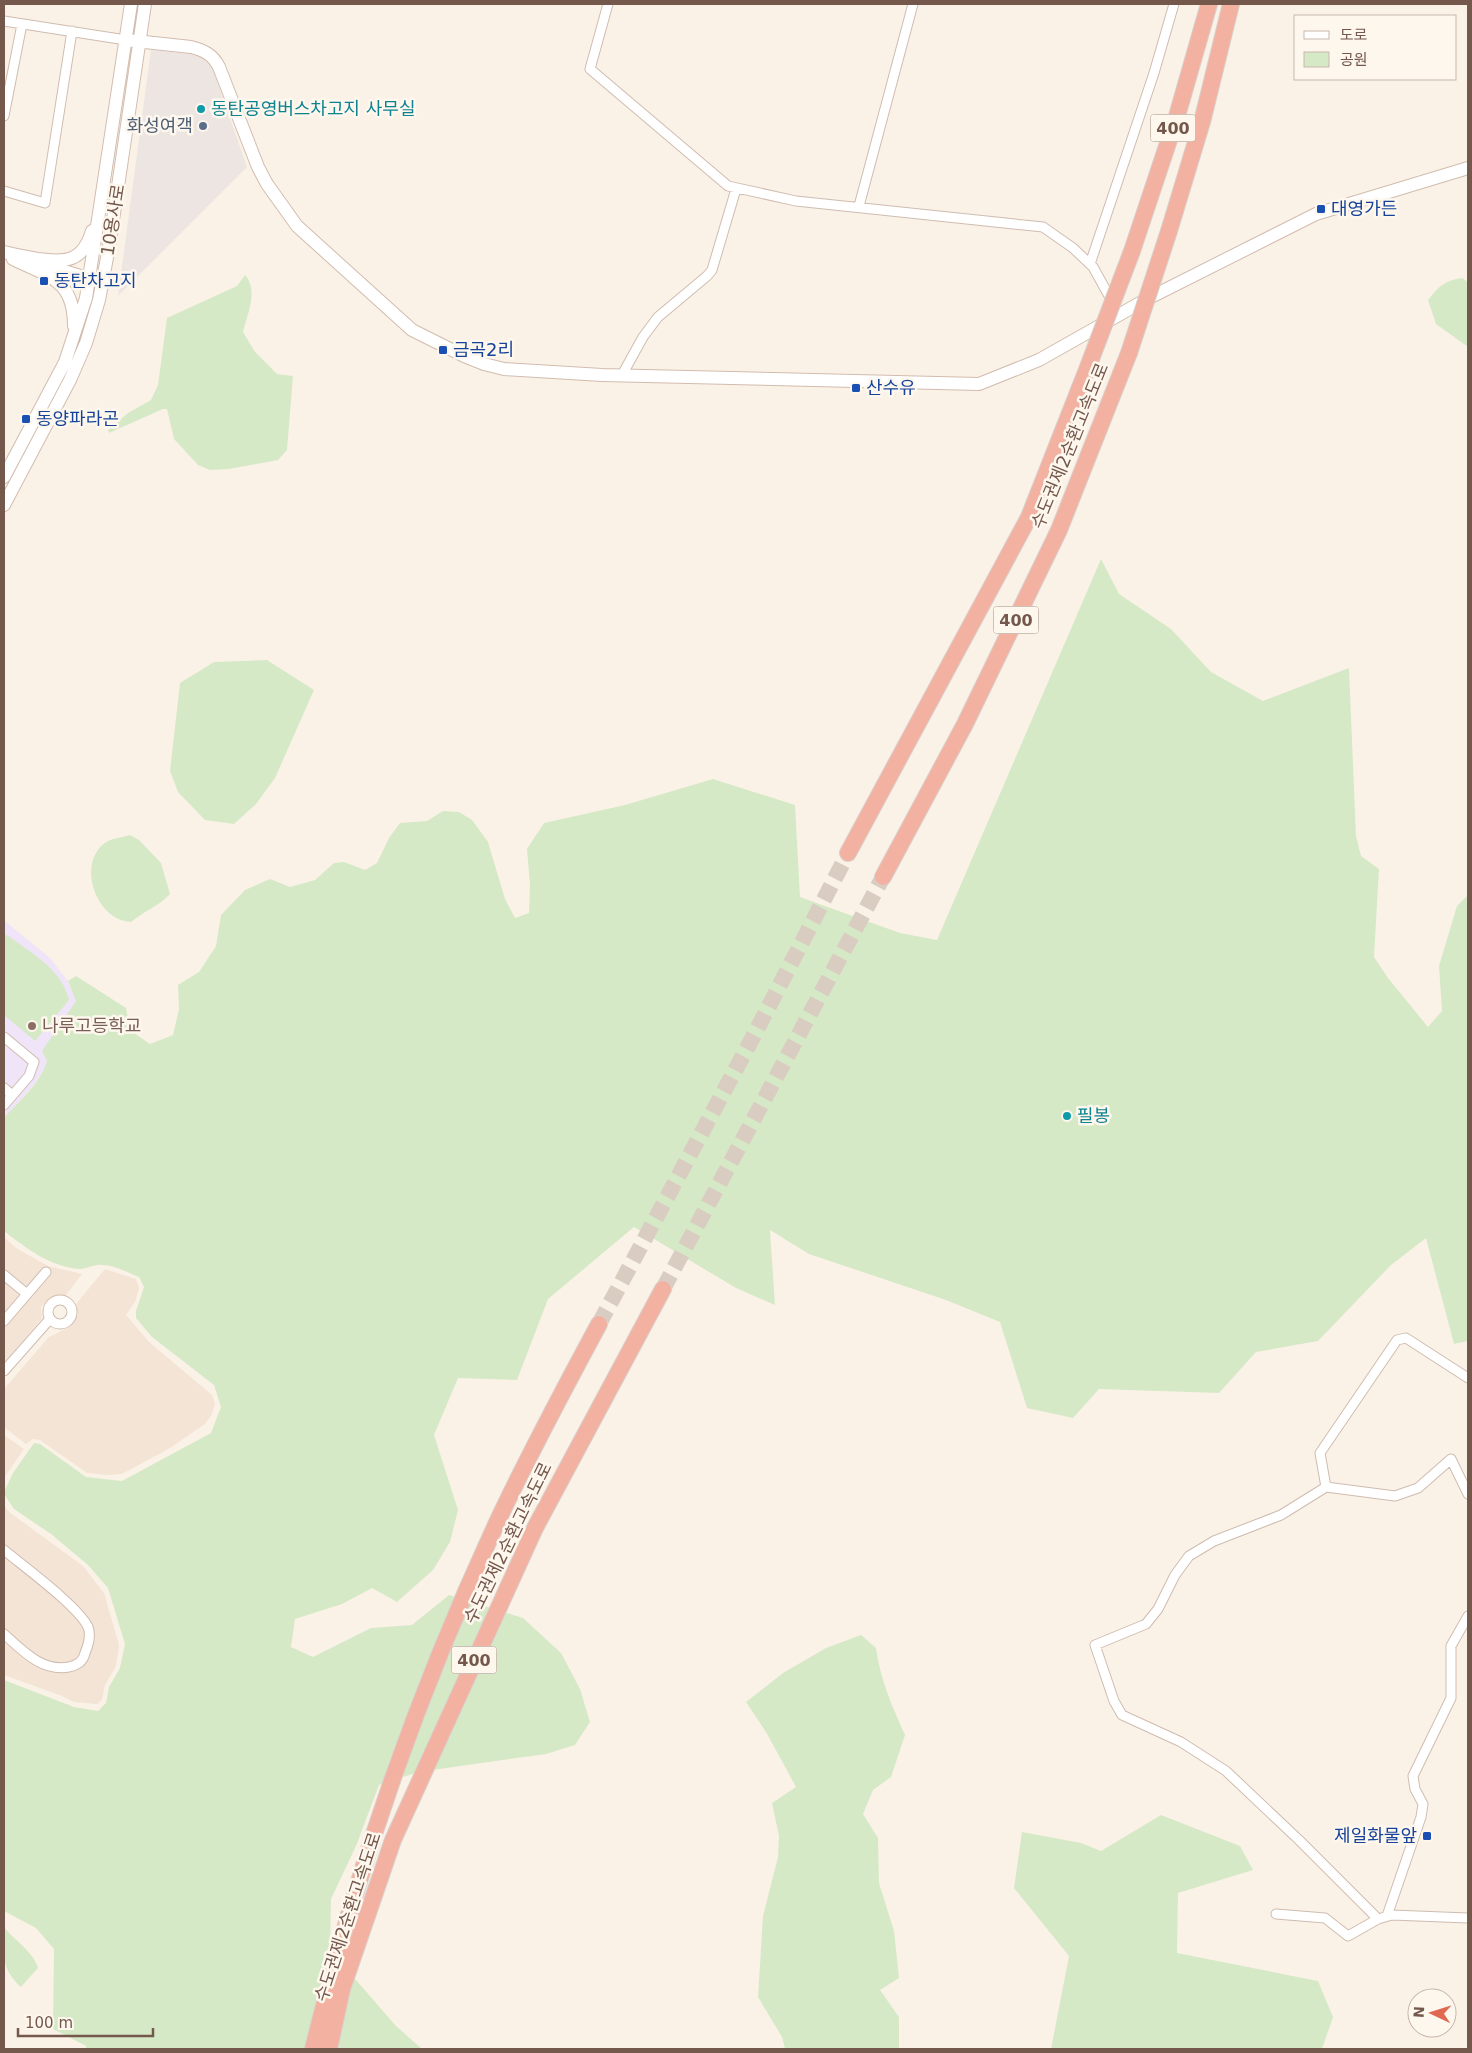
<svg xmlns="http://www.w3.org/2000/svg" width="1472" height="2053" viewBox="0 0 1472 2053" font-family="'DejaVu Sans','Noto Sans KR',sans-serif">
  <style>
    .residential { fill: #f3e4d6 }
    .industrial { fill: #ece5e1 }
    .education { fill: #efe4f8 }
    .green { fill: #d6e9c6 }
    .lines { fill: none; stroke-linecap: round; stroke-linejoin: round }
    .highway-tunnel { stroke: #d9ccc0; stroke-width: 16; stroke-dasharray: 16 8; stroke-linecap: butt }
    .street-casing { stroke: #cfbcb0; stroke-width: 11 }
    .secondary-casing { stroke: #d2bcae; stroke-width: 14 }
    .highway-casing { stroke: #d8d0cd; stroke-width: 18 }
    .street { stroke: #fff; stroke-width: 9 }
    .secondary { stroke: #fff; stroke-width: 12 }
    .highway { stroke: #f3b2a1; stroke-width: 16 }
    .highway-bridge-casing { stroke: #d8d0cd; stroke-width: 18; stroke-linecap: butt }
    .highway-bridge { stroke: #f3b2a1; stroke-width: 16 }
    .culture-dot { fill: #0f9aa8; stroke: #fef7ee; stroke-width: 2 }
    .service-dot { fill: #5c6f8a; stroke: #fef7ee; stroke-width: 2 }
    .transit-dot { fill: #1a4fb4; stroke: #fef7ee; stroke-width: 2 }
    .education-dot { fill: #8d6e63; stroke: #fef7ee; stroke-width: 2 }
    .labels { text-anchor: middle; stroke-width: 5; stroke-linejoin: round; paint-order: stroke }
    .shield { fill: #fef7ee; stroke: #9d887d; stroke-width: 1 }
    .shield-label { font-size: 16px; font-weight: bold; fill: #74584c }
    .culture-label { font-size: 18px; fill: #0d838f; stroke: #fef7ee; text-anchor: start }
    .service-label { font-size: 18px; fill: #4e5e75; stroke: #fef7ee; text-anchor: end }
    .transit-label { font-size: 18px; fill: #164399; stroke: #fef7ee; text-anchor: start }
    .street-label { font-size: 18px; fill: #74584c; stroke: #fef7ee }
    .education-label { font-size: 18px; fill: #785e54; stroke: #fef7ee; text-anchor: start }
  </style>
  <rect width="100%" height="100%" fill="#fbf2e7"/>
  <path class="residential" d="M4 1237 16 1248 48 1266 82 1274 65 1296 55 1295 46 1302 41 1307 42 1318 4 1364Z
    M105 1269 136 1279 139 1288 135 1302 126 1315 149 1342 212 1395 215 1403 212 1414 205 1424 170 1448 122 1474 107 1475 87 1473 40 1440 33 1439 26 1444 4 1427V1389L49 1337 67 1328 78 1315 76 1304Z
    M4 1435 24 1449 4 1478Z
    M4 1505 9 1512 83 1566 104 1593 119 1645 116 1666 105 1685 102 1700 97 1704 74 1702 62 1696 4 1675Z"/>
  <path class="industrial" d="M151 50 198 55 212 67 247 167 118 296Z"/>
  <path class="education" d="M4 922H6L50 958 68 981 77 1001 43 1051 47 1061 46 1067 33 1086 4 1118Z"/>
  <path class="green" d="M245 275C259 290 247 315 243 332L255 352 277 374 293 376 287 450 278 460 229 469 210 470 198 465 174 439 167 409H163L109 433 108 430 128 413 151 400 158 385 167 318 237 286Z
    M1462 278 1468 282V347L1436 324 1428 300C1438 287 1445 280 1462 278Z
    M1101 559 1119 594 1171 629 1211 672 1263 701 1349 668 1356 836 1361 856 1379 869 1374 957 1388 978 1428 1027 1442 1011 1439 966 1457 906 1468 895V1341L1454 1344 1426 1238 1391 1265 1318 1341 1256 1352 1219 1393 1099 1389 1073 1418 1027 1408 1000 1322 946 1300 809 1254 770 1230 775 1305 736 1288 634 1227 548 1299 517 1380 458 1378 434 1435 458 1510 450 1542 433 1570 397 1602 372 1588 342 1604 295 1619 291 1647 313 1657 371 1628 412 1625 449 1595 523 1618 561 1653 580 1689 590 1722 575 1745 546 1754 418 1772 379 1785 356 1846 331 1899 330 1950 396 2026 422 2049H86V2046L53 2029 54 1949 36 1928 4 1911V1680L74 1707 98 1711 106 1703 109 1687 120 1668 125 1644 108 1588 88 1565 51 1534 14 1509 4 1494V1492L13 1473 34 1443 40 1444 86 1477 122 1481 211 1433 221 1407 214 1385 152 1337 136 1318V1311L144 1287 139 1277C128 1273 115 1265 102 1265 95 1264 87 1269 80 1269 50 1267 26 1248 4 1231V1118C19 1101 41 1083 47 1061L42 1051 76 1001 68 981 76 976 126 1008 130 1030 150 1044 173 1035 179 1009 178 985 199 972 216 946 221 915 245 890 270 879 290 887 315 880 334 863 344 862 365 870 377 863 389 838 400 823 427 821 443 811 459 812 472 820 488 842 505 899 515 918 529 913 530 885 527 849 544 823 625 805 713 779 795 805 800 897 900 933 937 940Z
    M267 660 314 690 275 778 256 804 234 824 205 820 178 792 170 771 180 683 214 662Z
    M130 835 139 840 161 863 170 894C159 906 144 911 131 922 96 921 74 861 108 841 114 838 124 837 130 835Z
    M7 935C31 953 62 969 69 1000L35 1041 4 1015V937Z
    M861 1635 876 1648C880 1679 892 1706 905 1735L891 1777 873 1790 863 1814 878 1838 879 1883 894 1931 899 1978 880 1990 899 2017V2049H785L782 2037 758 1997 763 1916 778 1857 779 1836 772 1803 796 1787 766 1732 746 1702 783 1673 826 1648Z
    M1161 1815 1240 1846 1253 1870 1178 1893 1177 1953 1318 1981 1333 2017 1322 2049H1051L1069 1956 1014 1888 1022 1832 1081 1843 1101 1851Z
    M4 1927C14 1940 34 1952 38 1968L21 1987C0 1968 4 1954 4 1927Z"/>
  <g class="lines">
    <path class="highway-tunnel" d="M663 1289 883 877
      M599 1324 753 1037 848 853"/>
    <g class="street-casing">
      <path id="street" d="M608 4 590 69 728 186 796 201 1043 227 1073 248 1093 267 1113 303
        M4 21 126 40
        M4 116 22 24
        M4 191 45 203 72 31
        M859 206 913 4
        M1090 264 1154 73 1174 4
        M622 375 643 337 658 317 707 276 712 270 736 189
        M4 1037 34 1062 29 1076 4 1105
        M4 1088 12 1095
        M4 1275 27 1294
        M48 1312a12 12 0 1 1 24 0a12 12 0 1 1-24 0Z
        M4 1321 46 1272
        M4 1371 49 1320
        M1326 1487 1395 1496 1418 1488 1451 1459 1468 1494
        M4 1550C23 1566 78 1606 88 1627 91 1635 88 1646 85 1653 83 1662 77 1665 69 1667 42 1672 23 1651 4 1634
        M1276 1914 1325 1918 1348 1936 1378 1919 1392 1915 1468 1918
        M1387 1916 1421 1817 1423 1804 1415 1789 1413 1776 1451 1698V1646L1468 1616
        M1378 1919 1299 1840 1226 1771 1181 1742 1122 1715 1114 1701 1095 1645 1146 1624 1158 1609 1175 1575 1189 1556 1214 1541 1281 1515 1326 1487 1320 1453 1397 1340 1406 1338 1468 1378"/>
    </g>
    <g class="secondary-casing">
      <path id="secondary" d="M126 40 191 47C204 50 213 55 219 67L258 167 267 184 297 226 412 330 464 356 484 364 504 369 602 375 979 384 1039 360 1147 299 1316 214 1468 168
        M4 252C15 255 27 257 38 259 67 263 83 261 92 231
        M13 259C49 277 74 279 74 326
        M44 265 97 281
        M4 477 65 362 86 298 131 4
        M4 505 70 380 86 343 99 300 109 247 145 4"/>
    </g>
    <g class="highway-casing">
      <path id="highway" d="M1169 231 1202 122 1231 4
        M1132 251 1177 116 1209 4
        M848 853 1029 517 1088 367
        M883 877 965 724 1059 530 1129 353
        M313 2049C357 1866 420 1687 500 1516 531 1451 565 1387 599 1324
        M329 2049 342 1989 393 1840 535 1528 663 1289"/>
    </g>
    <use href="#street" class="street"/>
    <use href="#secondary" class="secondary"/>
    <use href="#highway" class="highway"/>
    <g class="highway-bridge-casing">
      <path id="highway-bridge" d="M1129 353 1169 231
        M1088 367 1132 251"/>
    </g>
    <use href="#highway-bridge" class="highway-bridge"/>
  </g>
  <g class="culture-dot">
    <circle cx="201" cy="109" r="5"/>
    <circle cx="1067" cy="1116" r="5"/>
  </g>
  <circle class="service-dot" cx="203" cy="126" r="5"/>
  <g class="transit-dot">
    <rect x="1316" y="204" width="10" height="10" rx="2.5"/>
    <rect x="39" y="276" width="10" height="10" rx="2.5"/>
    <rect x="438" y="345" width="10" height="10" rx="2.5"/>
    <rect x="851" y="383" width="10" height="10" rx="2.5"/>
    <rect x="21" y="414" width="10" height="10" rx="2.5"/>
    <rect x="1422" y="1831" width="10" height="10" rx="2.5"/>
  </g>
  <circle class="education-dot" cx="32" cy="1026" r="5"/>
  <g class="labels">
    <g class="shield">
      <rect x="1150.5" y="114.5" width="45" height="27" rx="4"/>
      <rect x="993.5" y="606.5" width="45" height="27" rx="4"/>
      <rect x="451.5" y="1646.5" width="45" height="27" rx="4"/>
    </g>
    <g class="shield-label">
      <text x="1173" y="134">400</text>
      <text x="1016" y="626">400</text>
      <text x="474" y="1666">400</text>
    </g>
    <g class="culture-label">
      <text x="211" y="115">동탄공영버스차고지 사무실</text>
      <text x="1077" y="1122">필봉</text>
    </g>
    <g class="service-label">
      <text x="193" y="132">화성여객</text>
    </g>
    <g class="transit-label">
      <text x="1331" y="215">대영가든</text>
      <text x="54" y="287">동탄차고지</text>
      <text x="453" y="356">금곡2리</text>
      <text x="866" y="394">산수유</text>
      <text x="36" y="425">동양파라곤</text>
      <text x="1417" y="1842" text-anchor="end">제일화물앞</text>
    </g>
    <g class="street-label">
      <text transform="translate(113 220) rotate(-81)" y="6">10용사로</text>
      <text transform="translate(1070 446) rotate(-68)" y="6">수도권제2순환고속도로</text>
      <text transform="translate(508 1543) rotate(-64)" y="6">수도권제2순환고속도로</text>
      <text transform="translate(348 1917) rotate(-72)" y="6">수도권제2순환고속도로</text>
    </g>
    <g class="education-label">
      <text x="42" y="1032">나루고등학교</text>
    </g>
  </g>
  <rect width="1472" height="2053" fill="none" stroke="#74584c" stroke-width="10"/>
  <rect x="1294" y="15" width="162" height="65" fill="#fef7ee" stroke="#c7b7ad"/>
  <rect x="1304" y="31" width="25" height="8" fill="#ffffff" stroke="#c7b7ad"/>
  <text x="1340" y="40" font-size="15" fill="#74584c">도로</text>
  <rect x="1304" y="52" width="25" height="15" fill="#d6e9c6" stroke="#c7b7ad"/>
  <text x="1340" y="65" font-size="15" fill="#74584c">공원</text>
  <g transform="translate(1432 2013) rotate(274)"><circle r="24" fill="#fef7ee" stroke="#c7b7ad"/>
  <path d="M0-4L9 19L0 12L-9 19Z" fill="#e06952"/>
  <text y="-8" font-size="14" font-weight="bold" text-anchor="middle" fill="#74584c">N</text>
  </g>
  <path d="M18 2028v8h135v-8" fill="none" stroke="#74584c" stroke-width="2.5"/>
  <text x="25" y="2028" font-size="15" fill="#74584c" stroke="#fef7ee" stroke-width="4" paint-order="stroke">100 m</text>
</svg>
